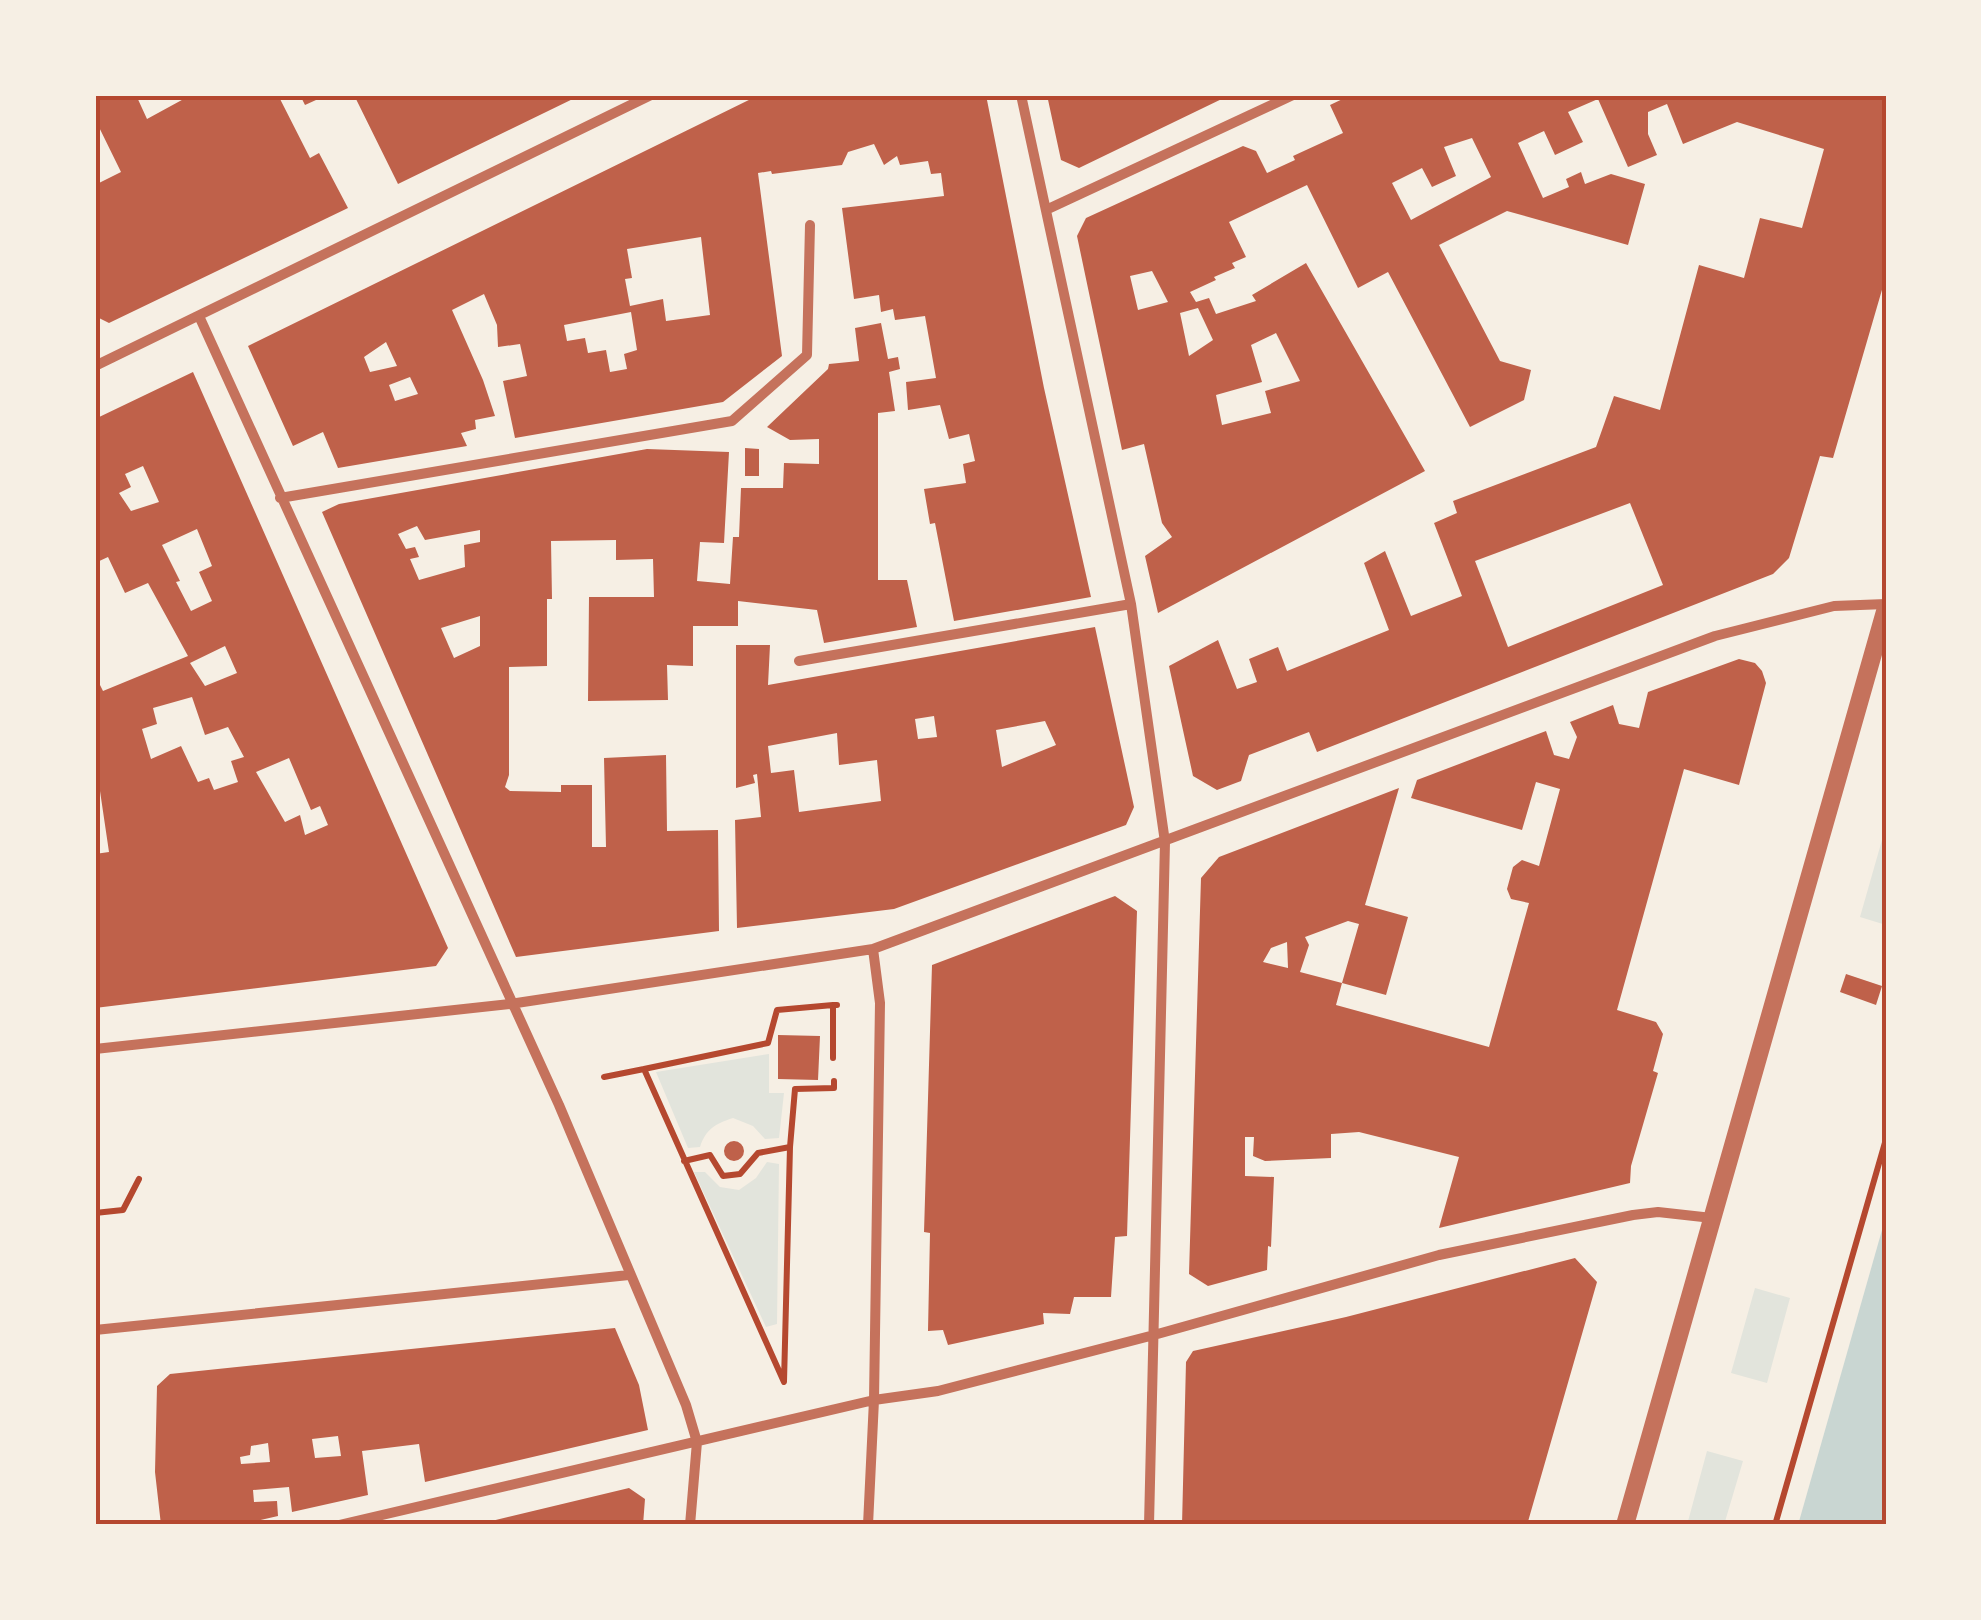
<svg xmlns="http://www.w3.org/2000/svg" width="1981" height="1620" viewBox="0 0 1981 1620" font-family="Overpass,sans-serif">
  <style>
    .green { fill: #e2e4dc }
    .water { fill: #c9d6d2 }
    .building { fill: #bf614a; fill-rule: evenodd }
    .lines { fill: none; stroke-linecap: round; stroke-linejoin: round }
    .path { stroke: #b5482f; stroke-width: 6 }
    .minor { stroke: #c5725c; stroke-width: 10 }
    .tertiary { stroke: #c5725c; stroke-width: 18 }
    .neatline { fill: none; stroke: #b5482f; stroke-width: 4 }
  </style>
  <rect width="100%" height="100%" fill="#f6efe4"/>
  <path class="green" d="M1886 826V925L1860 917Z
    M769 1054V1093H784L779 1138 765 1139 753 1126 733 1118C715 1124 706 1129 700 1147L688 1148 656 1072Z
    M767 1162 779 1164 777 1324 766 1327 694 1172H705L720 1187 739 1190 756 1178Z
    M1755 1288 1790 1298 1767 1383 1731 1373Z
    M1707 1451 1743 1461 1724 1525H1687Z"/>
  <path class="water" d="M1886 1216V1525H1798Z"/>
  <path class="building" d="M105 95H136L147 119 191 95H278L310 158 319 153 348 208 109 323 95 316V185L121 172 95 119V100Z
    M300 95H327L305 105Z
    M354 95H581L398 184Z
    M759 95H986L1044 388 1091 597 954 621 935 523 930 524 924 489 966 483 963 464 975 461 969 434 949 439 940 405 908 410 906 382 936 378 925 316 895 320 893 309 881 312 879 295 854 299 842 208 944 196 941 173 931 174 928 161 900 165 897 156 884 165 874 144 848 152 842 165 772 174 771 171 758 173 782 356 723 402 515 438 503 381 527 376 520 344 498 347 497 325 484 294 452 310 483 380 495 416 475 420 476 429 461 433 467 446 338 468 323 432 293 446 248 346ZM701 237 710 315 666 321 663 299 630 306 625 279 632 278 627 249ZM631 312 637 350 624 354 627 369 610 372 606 350 588 353 585 338 567 341 564 325ZM386 342 397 366 370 372 364 357ZM410 377 418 394 395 401 389 385Z
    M1047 95H1230L1079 168 1061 160Z
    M1351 95H1668L1670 100 1682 95H1886V276L1833 458 1820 456 1789 558 1773 574 1317 752 1309 732 1249 755 1241 781 1217 790 1193 776 1169 666 1218 640 1237 689 1257 682 1249 659 1278 647 1287 671 1389 630 1364 563 1385 551 1411 616 1462 596 1434 523 1457 513 1453 501 1596 447 1614 396 1660 410 1699 265 1744 278 1760 218 1802 228 1824 149 1737 122 1683 144 1667 104 1648 112V134L1657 155 1628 167 1598 99 1568 112 1583 142 1555 155 1544 131 1518 143 1543 198 1569 187 1566 179 1581 172 1585 184 1611 174 1645 184 1628 245 1507 211 1439 245 1500 361 1531 370 1524 400 1470 427 1388 272 1358 288 1307 185 1229 222 1246 257 1232 263 1235 268 1214 277 1216 280 1190 292 1196 302 1209 298 1216 314 1256 301 1252 295 1306 263 1425 471 1158 613 1145 556 1172 537 1162 523 1144 444 1122 450 1077 236 1086 218 1243 146 1256 151 1267 173 1295 160 1293 156 1343 133 1330 105ZM1472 138 1491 177 1411 220 1392 183 1422 168 1432 187 1456 176 1444 147ZM1152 271 1168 302 1138 310 1130 276ZM1198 308 1213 340 1189 356 1180 313ZM1276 333 1300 381 1265 391 1271 413 1222 425 1216 395 1262 382 1251 345ZM1630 503 1663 585 1508 647 1475 561Z
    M881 323 888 359 898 357 900 369 889 372 895 411 878 413V580H907L917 627 824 643 817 610 738 601V626H693V666L667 665 668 700 588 701 589 597H654L653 559 616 560V540L551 541 552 599H547V666L509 667V775L505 787 510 791 561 792V785H592V847H606L604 758 666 755 667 831 718 830 719 931 516 957 322 512 339 504 647 449 729 452 724 543 700 542 697 581 730 584 733 537H739L741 488H783L784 463 819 464V439L790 440 767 427 828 369 829 364 859 361 855 328ZM417 526 425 540 480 530V542L464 545 465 567 419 580 410 559 419 557 415 547 406 549 398 534ZM480 616V646L454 658 441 628Z
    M193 372 448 948 436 966 95 1008V854L109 852 100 791H95V675L103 691 188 656 148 583 125 593 108 557 95 563V419ZM143 466 159 502 131 511 119 493 131 487 125 474ZM197 529 212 566 199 572 212 601 191 611 176 582 180 581 162 545ZM225 646 237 673 205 686 190 663ZM192 697 205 735 228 727 244 757 231 761 238 782 214 790 209 778 198 782 181 746 151 759 142 729 157 724 153 708ZM289 758 311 810 320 806 328 825 305 835 300 815 285 822 256 772Z
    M745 448 759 449V476H745Z
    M1095 627 1134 807 1126 825 894 909 737 928 735 820 761 817 757 774 753 775 755 783 736 788V645H770L768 685ZM934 716 937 737 918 739 915 719ZM1045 721 1056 745 1002 767 996 730ZM837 733 839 765 877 760 881 801 799 812 794 770 771 773 768 746Z
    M1739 659 1755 663 1762 671 1766 683 1739 785 1684 769 1617 1010 1656 1022 1663 1034 1653 1071 1658 1073 1631 1166 1630 1183 1439 1228 1459 1157 1359 1132 1331 1134V1158L1265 1161 1253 1156 1254 1137H1245V1176L1274 1177 1271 1247 1268 1246 1267 1270 1208 1286 1189 1274 1201 878 1219 857 1399 788 1365 905 1408 917 1386 995 1342 983 1359 924 1348 921 1305 937 1309 945 1300 972 1342 983 1336 1005 1489 1047 1529 903 1511 899 1507 889 1513 867 1522 860 1539 866 1560 789 1536 782 1522 830 1411 798 1417 780 1546 731 1554 755 1569 759 1577 737 1570 722 1613 705 1619 724 1639 728 1648 692ZM1287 942 1288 968 1263 962 1271 948Z
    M1115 896 1137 911 1127 1236 1115 1237 1111 1297H1074L1070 1314 1043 1313 1044 1324 948 1345 943 1330 928 1331 930 1233 924 1232 932 965Z
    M1846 974 1882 986 1876 1005 1840 992Z
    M778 1035 820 1036 818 1080 778 1079Z
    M724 1151a10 10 0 1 1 20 0a10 10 0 1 1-20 0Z
    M1575 1258 1597 1282 1527 1525H1182L1186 1362 1193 1351 1346 1317Z
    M615 1328 639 1385 648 1430 425 1482 419 1444 362 1451 368 1495 292 1512 289 1487 253 1490 254 1502 277 1501 278 1516 238 1525H161L155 1472 157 1386 170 1374ZM338 1436 341 1456 315 1458 312 1439ZM268 1443 270 1462 241 1464 240 1457 250 1455 251 1446Z
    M629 1488 645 1499 643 1525H475Z"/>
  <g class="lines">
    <path class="path" d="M833 1058V1005H837
      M644 1069 768 1043 777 1010 833 1005
      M604 1077 644 1069 784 1382 790 1147 758 1153 740 1174 723 1176 710 1155 684 1161
      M790 1147 795 1089 834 1088V1081
      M95 1213 123 1210 139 1179
      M1775 1525 1886 1139"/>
    <path class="minor" d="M1021 95 1131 604 1165 842 1149 1525
      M1048 209 1293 95
      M199 316 559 1105 686 1405 697 1442 690 1525
      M95 366 651 95
      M280 498 732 421 807 355 810 225
      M799 661 1131 604
      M95 1049 510 1004 873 949 1715 636 1834 606 1886 604
      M95 1330 629 1275
      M339 1525 874 1400 938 1391 1154 1335 1439 1255 1633 1215 1658 1212 1712 1218
      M868 1525 874 1400 880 1003 873 949"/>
    <path class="tertiary" d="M1625 1525 1886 608"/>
  </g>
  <rect width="1981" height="1620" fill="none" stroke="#f6efe4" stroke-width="195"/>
  <rect x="98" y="98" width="1786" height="1424" class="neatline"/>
</svg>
